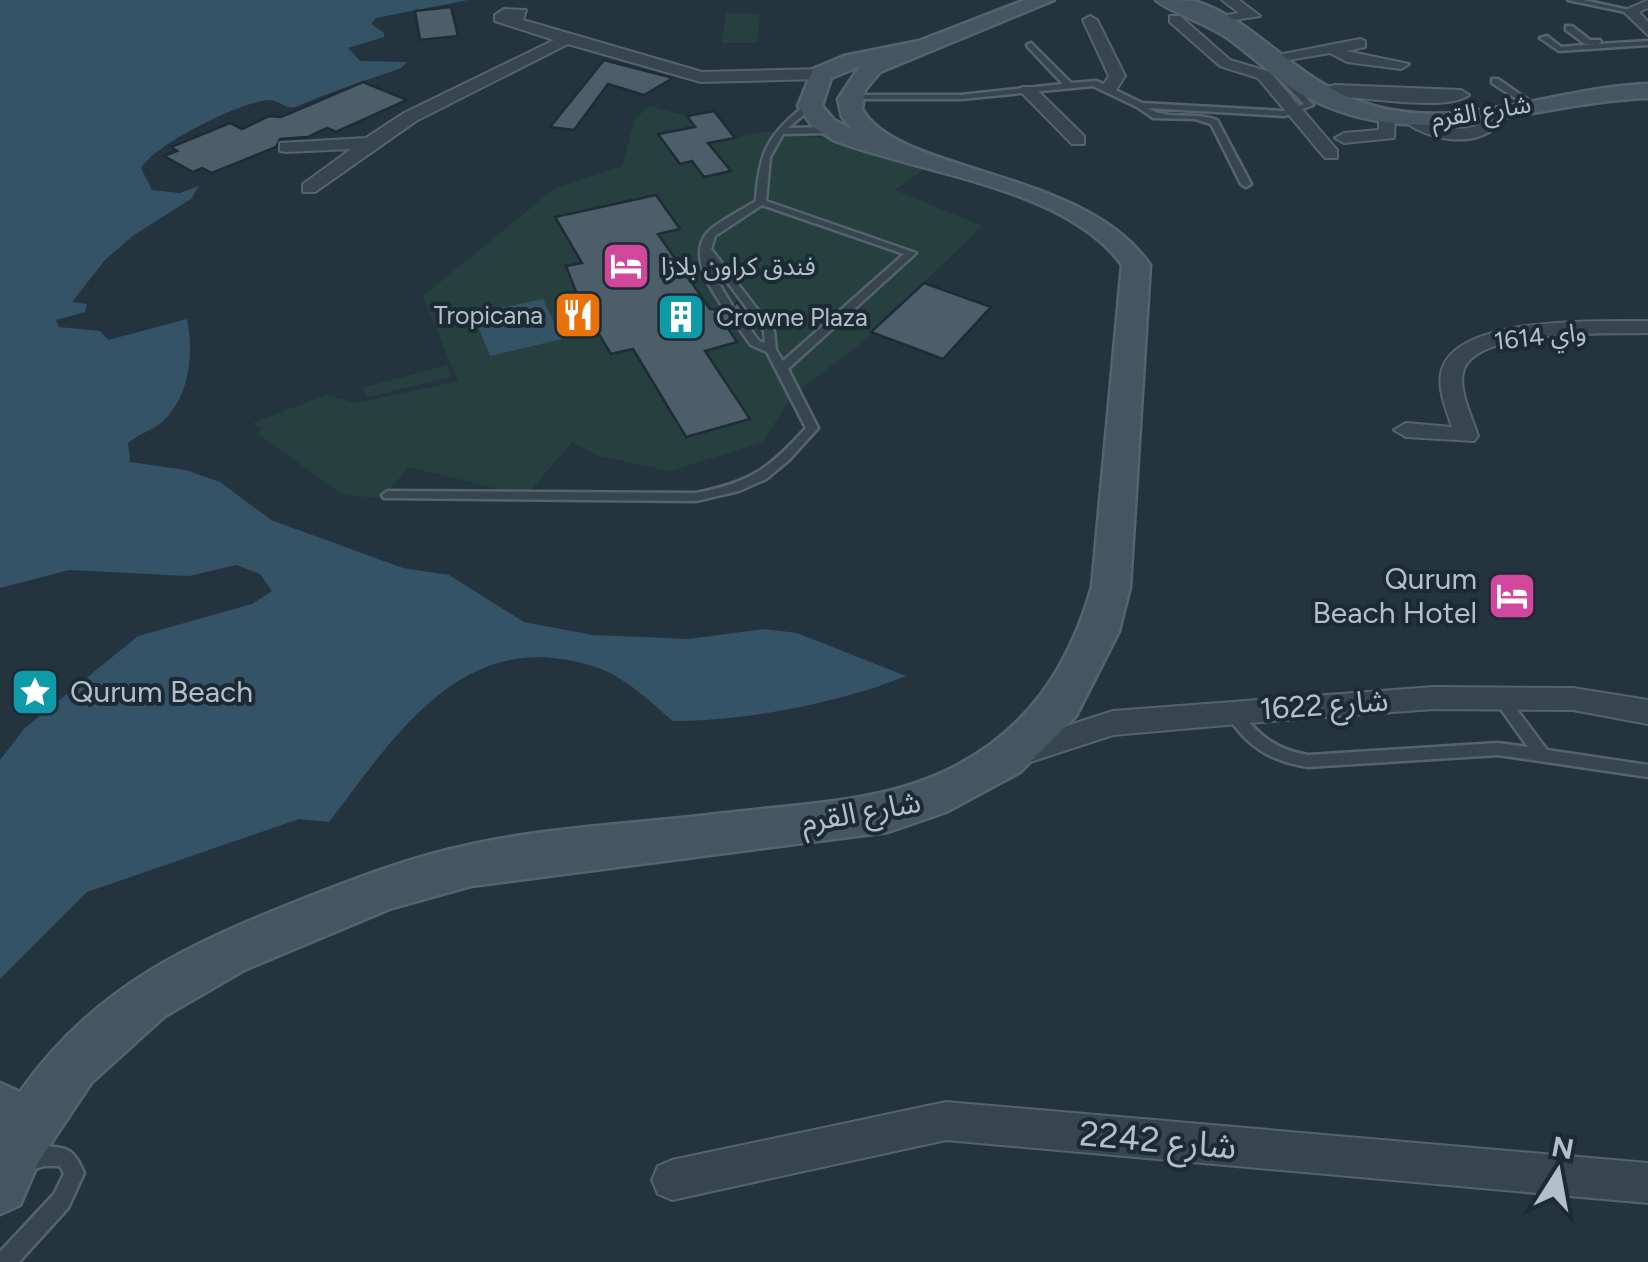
<svg xmlns="http://www.w3.org/2000/svg" width="1648" height="1262" viewBox="0 0 1648 1262" font-family="Figtree,'Noto Sans Arabic',sans-serif">
  <style>
    .green { fill: #25403e }
    .water { fill: #355366 }
    .building { fill: #4c5e6a; stroke: #1e2c36; stroke-width: 2.5 }
    .lines { fill: none; stroke-linecap: round; stroke-linejoin: round }
    .lane-casing { stroke: #55636d; stroke-width: 5 }
    .street-casing { stroke: #55636d; stroke-width: 4 }
    .secondary-casing { stroke: #55636d; stroke-width: 5 }
    .lane { fill: #37454f; fill-rule: evenodd }
    .street { fill: #37454f; fill-rule: evenodd }
    .secondary { fill: #455562; fill-rule: evenodd }
    .labels { text-anchor: middle; stroke-width: 8; stroke-linejoin: round; paint-order: stroke }
    .far-street-label { font-size: 25px; fill: #b3c0ca; stroke: #1c2a34 }
    .far-poi-label { font-size: 25px; fill: #b3c0ca; stroke: #1c2a34; text-anchor: start }
    .poi-label { font-size: 30px; fill: #b3c0ca; stroke: #1c2a34; text-anchor: end }
    .street-label { font-size: 30px; fill: #b3c0ca; stroke: #1c2a34 }
    .near-street-label { font-size: 35px; fill: #b3c0ca; stroke: #1c2a34 }
  </style>
  <rect width="100%" height="100%" fill="#23343f"/>
  <path class="green" d="M726 13 760 14 757 43H721Z
    M649 106 687 116 698 132 724 140 769 131 823 138 923 170 895 190 982 226 865 340 791 397 762 443 669 471 598 456 572 442 526 496 409 467 382 498 343 495 257 433 261 429 253 423 326 395 357 403 458 381 423 296 554 189 622 166 635 119Z
    M448 365 451 377 369 397 361 388Z"/>
  <path class="water" d="M0 0H468L376 18 371 24 384 33V37L348 48 360 61 407 62 401 68C366 81 332 91 298 106 286 111 280 100 270 100 241 101 155 144 141 168L152 190 180 193 199 186 191 199 134 235 105 260 72 302 87 304 85 312 56 320 59 327 100 331 108 340 187 319C194 353 190 398 161 423 151 431 138 434 128 443L130 462 186 470 220 482 271 520 403 568 449 575 524 622 593 635 688 639 764 629 797 633 906 676C840 703 745 721 673 721 657 708 642 693 625 682 607 669 583 662 561 659 451 642 387 747 329 822L299 819 87 892 0 979V760L25 728 138 636 252 604 272 591 260 574 236 565 189 576 69 570 0 588Z
    M543 299 562 339 490 356 473 314Z"/>
  <path class="building" d="M451 7 458 36 420 40 415 11Z
    M604 60 673 78 644 95 608 84 574 130 550 127Z
    M363 82 407 100 336 132 327 128 308 137 280 139 276 147 212 173 202 168 193 172 164 156 177 151 171 147 230 123 242 129 269 116 281 117Z
    M714 111 735 138 708 143 731 171 704 177 692 161 680 164 658 134 695 127 687 116Z
    M656 195 680 229 658 234 710 309 729 311 737 302 753 324 739 321 729 330 737 342 705 351 750 419 686 437 633 349 611 354 595 328 580 331 565 301 578 297 566 266 582 263 555 217Z
    M924 283 991 307 943 359 871 332Z"/>
  <g class="lines">
    <g class="lane-casing">
      <path id="lane" d="M1568 0H1583L1634 11 1630 13Z
        M1566 26H1572L1590 40H1600L1601 42 1598 44 1648 41V45L1559 51 1540 38 1547 36 1561 47 1596 44H1585L1566 30Z
        M1031 43 1071 83 1097 81 1142 103 1284 111 1304 104 1281 80 1288 76 1292 78 1290 80 1313 105 1285 116 1148 108C1169 121 1194 111 1217 120L1251 184 1246 187 1241 184 1211 124 1195 119 1153 118 1137 107 1093 86 961 99H852L848 97 852 95H961L1063 84 1028 47 1027 45Z
        M1492 79H1498L1534 104 1527 106 1492 83Z
        M807 104 814 106 788 128 827 127 831 130 827 133 783 134 770 157 766 201 916 253 788 369 818 428 789 460 766 479 739 491 696 501 384 498 382 495 388 491 696 493C751 482 769 469 806 428L767 352 751 345 738 327 739 325H747L759 341 765 343 764 331 711 260 716 279 732 305 727 308 723 307C710 288 688 254 708 232 716 223 745 208 756 201 759 152 768 134 807 104ZM762 205 904 254 783 361 776 350 774 331 711 249 715 236Z
        M1500 692 1505 694 1547 750 1648 765V777L1498 755 1308 767C1269 761 1247 746 1225 713L1227 709H1237C1260 735 1273 749 1308 755L1498 743 1528 747 1493 698 1495 694Z
        M44 1146C70 1148 73 1149 84 1173L68 1208 19 1262H0V1252L54 1194 64 1174 60 1166H44L25 1172 18 1169 15 1162 18 1155Z"/>
    </g>
    <g class="street-casing">
      <path id="street" d="M1222 0H1239L1260 16 1215 23V17L1239 13Z
        M1648 0V8L1639 12 1648 22V35L1623 11Z
        M504 9 526 10 523 20 702 72 821 69 829 74 821 79 701 82 568 44 416 121 315 192H303V184L351 149 286 152 280 151V143L366 138 404 113 554 40 495 21V15Z
        M1090 16 1097 20 1125 76 1116 90 1102 87 1109 76 1083 20Z
        M1170 16H1180L1230 60 1270 72 1337 150V158H1325L1258 78 1220 66 1170 22Z
        M1360 39 1365 41V47L1346 51 1409 64 1401 69 1347 62 1330 53 1270 63 1262 58Z
        M1335 85 1461 90 1469 95C1442 114 1355 93 1317 97L1309 92Z
        M1022 87H1034L1084 136V144H1072L1022 93Z
        M1479 110 1497 126C1473 149 1425 140 1402 119L1410 114C1433 122 1454 135 1479 125L1471 115Z
        M1387 111 1395 116 1394 138 1344 143 1335 138 1344 133 1379 130V116Z
        M1648 321V333C1611 334 1480 328 1464 369 1457 388 1472 417 1478 436L1474 441 1406 437 1394 430 1406 423 1452 427C1447 411 1438 391 1441 374 1451 314 1603 322 1648 321Z
        M1434 687 1573 688 1648 700V724L1573 710 1434 709 1283 720 1113 735 1012 768 1001 765 997 756 1001 747 1113 711Z
        M946 1102 1648 1163V1203L946 1140 672 1200 658 1194 652 1180 658 1166 672 1160Z"/>
    </g>
    <g class="secondary-casing">
      <path id="secondary" d="M1025 0H1054L880 72 865 90 862 109C897 174 1083 168 1150 265L1130 587 1119 631 1076 716 1020 772 946 812 888 832 471 886 392 908 244 970 165 1016 91 1083 39 1161 20 1205 0 1214V1083L20 1092C94 987 187 945 303 899 357 878 411 857 469 845 549 827 635 824 717 814 795 804 883 804 954 767 1029 728 1069 667 1092 587L1122 265C1066 187 918 173 833 140L813 127 798 106 813 69 844 56 919 41ZM860 66 838 99 842 117 853 130 834 120 822 106 831 78Z
        M1156 0C1168 0 1182 0 1194 1 1259 20 1298 87 1377 107 1465 130 1559 87 1648 84V98C1532 102 1421 156 1309 98 1280 83 1256 59 1229 39 1209 24 1169 12 1156 0Z"/>
    </g>
    <use href="#lane" class="lane"/>
    <use href="#street" class="street"/>
    <use href="#secondary" class="secondary"/>
  </g>
  <defs>
    <g id="hotel-square" transform="scale(2.5)"><rect x="-9" y="-9" width="18" height="18" rx="4" fill="#d1479c" stroke="#1c2a34"/><path d="M-6-4.5h1.5V1H6V5H4.5V3h-9V5H-6ZM-4 0a1.8 1.8 0 1 1 3.6 0ZM.5 0V-2.5h3Q6-2.5 6 0Z" fill="#fff"/></g>
    <g id="restaurant-square" transform="scale(2.5)"><rect x="-9" y="-9" width="18" height="18" rx="4" fill="#e8710a" stroke="#1c2a34"/><path d="M-5-6h1v4h1v-4h1v4h1v-4h1v5L-1.5 .5V6h-2V.5L-5-1ZM5-6V6H3V1.5H1.5Q1.5-4 5-6Z" fill="#fff"/></g>
    <g id="building-square" transform="scale(2.5)"><rect x="-9" y="-9" width="18" height="18" rx="4" fill="#0f9aa8" stroke="#1c2a34"/><path d="M-4-6H4V6H1V3H-1V6H-4ZM-2.5-4.3h1.7v1.8h-1.7ZM.8-4.3h1.7v1.8H.8ZM-2.5-1h1.7V.8h-1.7ZM.8-1h1.7V.8H.8Z" fill="#fff"/></g>
    <g id="sight-square" transform="scale(2.5)"><rect x="-9" y="-9" width="18" height="18" rx="4" fill="#0f9aa8" stroke="#1c2a34"/><path d="M0-6L1.8-2.2L6-1.7L2.9 1.2L3.7 5.4L0 3.3L-3.7 5.4L-2.9 1.2L-6-1.7L-1.8-2.2Z" fill="#fff"/></g>
  </defs>
  <g fill-rule="evenodd">
    <use href="#hotel-square" x="626" y="266"/>
    <use href="#restaurant-square" x="578" y="315"/>
    <use href="#building-square" x="681" y="317"/>
    <use href="#hotel-square" x="1512" y="596"/>
    <use href="#sight-square" x="35" y="692"/>
  </g>
  <g class="labels">
    <g class="far-street-label">
      <text transform="translate(1481 111) rotate(-9)" y="9">شارع القرم</text>
      <text transform="translate(1540 336) rotate(-6)" y="9">واي 1614</text>
    </g>
    <g class="far-poi-label">
      <text x="661" y="275">فندق كراون بلازا</text>
      <text x="543" y="324" text-anchor="end">Tropicana</text>
      <text x="716" y="326">Crowne Plaza</text>
    </g>
    <g class="poi-label">
      <text x="1477" y="589">Qurum<tspan x="1477" dy="34">Beach Hotel</tspan></text>
      <text x="70" y="702" text-anchor="start">Qurum Beach</text>
    </g>
    <g class="street-label">
      <text transform="translate(1324 705) rotate(-4)" y="10">1622 شارع</text>
      <text transform="translate(861 812) rotate(-10)" y="10">شارع القرم</text>
    </g>
    <g class="near-street-label">
      <text transform="translate(1158 1140) rotate(5)" y="12">2242 شارع</text>
    </g>
  </g>
  <g transform="translate(1558 1172) rotate(11)" stroke="#1c2a34" stroke-width="8" paint-order="stroke">
  <path d="M0-8L18 38L0 25L-18 38Z" fill="#b3c0ca"/>
  <text y="-15" font-size="28" font-weight="bold" text-anchor="middle" fill="#b3c0ca">N</text>
  </g>
</svg>
